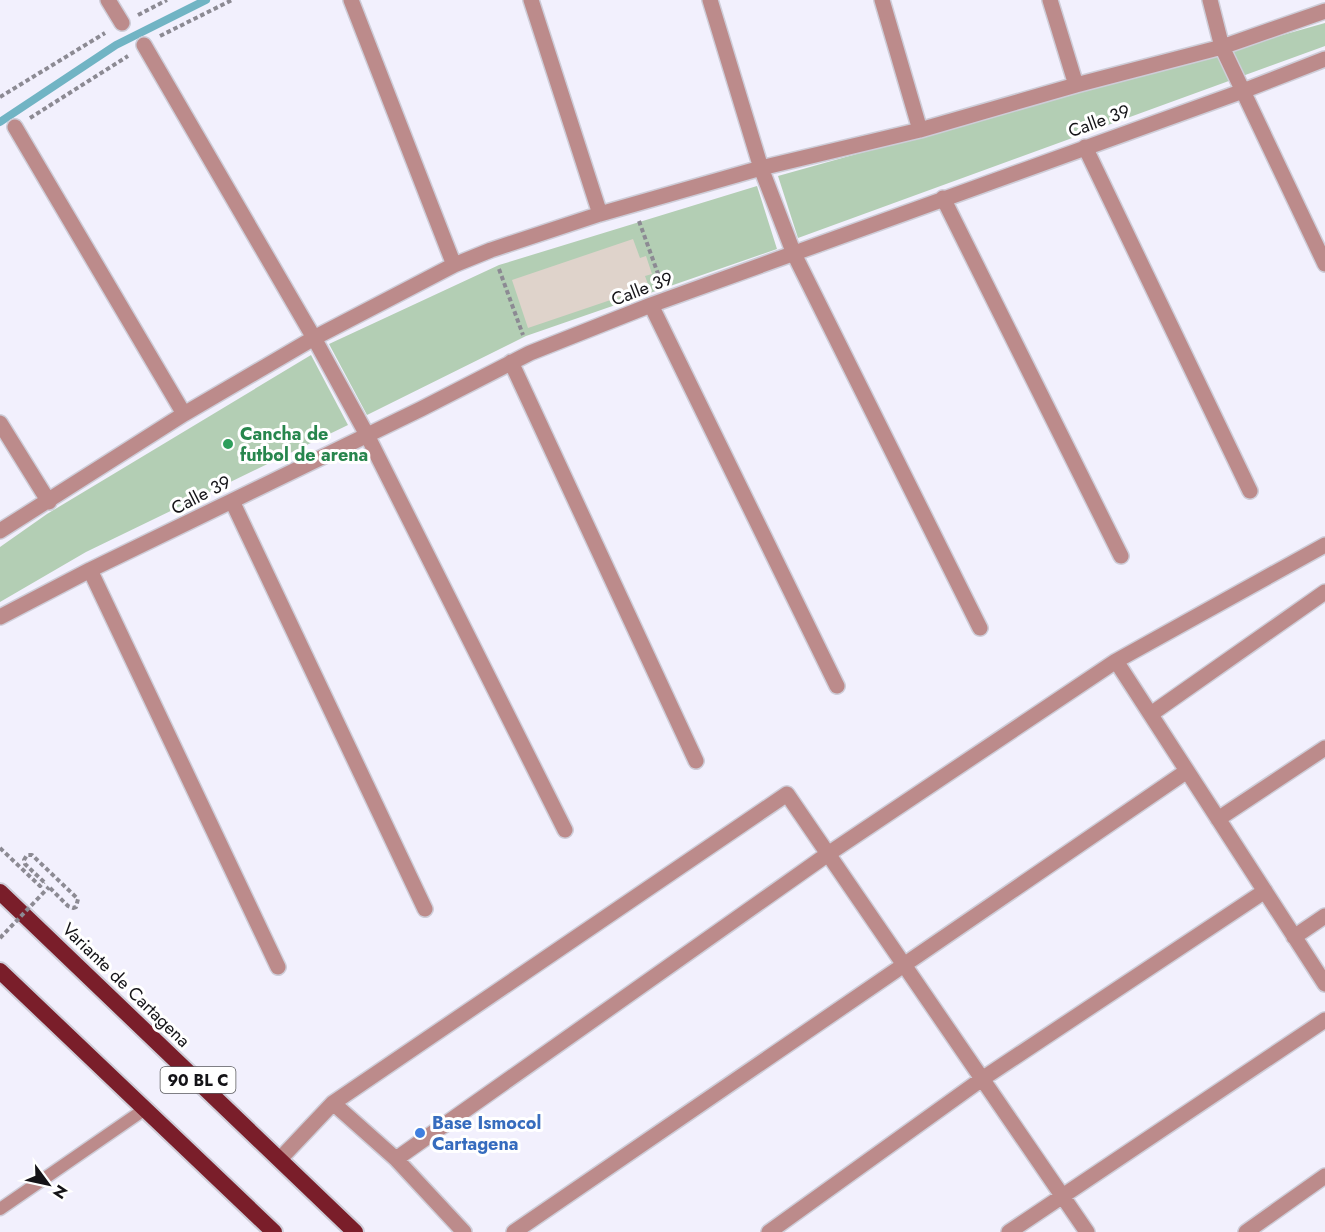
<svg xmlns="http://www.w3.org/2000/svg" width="1325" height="1232" viewBox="0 0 1325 1232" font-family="Jost,sans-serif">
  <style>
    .green { fill: #b3ceb4 }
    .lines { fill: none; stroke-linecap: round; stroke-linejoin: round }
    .stream { stroke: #71b4c4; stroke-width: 8 }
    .building { fill: #dfd3cb }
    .service-casing { stroke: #cecdd8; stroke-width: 15 }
    .minor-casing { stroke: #cecdd8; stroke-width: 18 }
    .trunk-casing { stroke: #cecdd8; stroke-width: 20 }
    .path { stroke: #8c8a93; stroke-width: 4; stroke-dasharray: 4.5 3; stroke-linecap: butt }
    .service { stroke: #bc8b8b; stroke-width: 12 }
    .minor { stroke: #bc8b8b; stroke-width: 15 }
    .trunk { stroke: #7a1e2a; stroke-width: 16 }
    .path-bridge { stroke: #8c8a93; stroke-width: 4; stroke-dasharray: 4.5 3; stroke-linecap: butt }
    .leisure-dot { fill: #2e9e5b; stroke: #fff; stroke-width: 2 }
    .shop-dot { fill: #3f7fe0; stroke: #fff; stroke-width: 2 }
    .labels { text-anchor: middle; stroke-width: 6; stroke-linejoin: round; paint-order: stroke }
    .shield { fill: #fff; stroke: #5a5a5d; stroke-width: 1.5 }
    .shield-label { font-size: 16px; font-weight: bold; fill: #141317 }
    .street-label { font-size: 18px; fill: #141317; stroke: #fff }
    .leisure-label { font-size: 18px; font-weight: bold; fill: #27864d; stroke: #fff; text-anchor: start }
    .shop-label { font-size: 18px; font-weight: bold; fill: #366cbe; stroke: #fff; text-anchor: start }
  </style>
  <rect width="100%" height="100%" fill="#f2f0fd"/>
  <path class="green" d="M1325 23V46L798 238 778 176Z
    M757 186 777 249 526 336 367 415 329 344 499 265Z
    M311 355 348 425 86 552 0 602V547L47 514Z"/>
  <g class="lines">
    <path class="stream" d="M0 122 116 45 206 0"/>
  </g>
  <path class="building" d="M633 239 640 258 646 256 652 274 645 276 649 287 528 328 512 280Z"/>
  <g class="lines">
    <g class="service-casing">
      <path id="service" d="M0 1209 145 1109"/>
    </g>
    <g class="minor-casing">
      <path id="minor" d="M108 0 122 23
        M351 0 454 265
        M531 0 600 214
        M710 0 761 168 794 254 980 628
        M882 0 920 130
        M1050 0 1076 85
        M1210 0 1222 47 1325 264
        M144 45 314 338 367 435 565 830
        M15 127 184 414
        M1085 147 1250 491
        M943 198 1121 556
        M651 305 837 686
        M511 362 696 761
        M0 423 49 502
        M232 501 425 909
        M0 531 184 414 314 338 454 265 491 250 600 214 761 168 920 130 1076 85 1222 47 1325 11
        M90 570 278 967
        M0 617 90 570 421 409 530 353 651 305 1243 91 1325 59
        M1116 661 1325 984
        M1151 714 1325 592
        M1218 819 1325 748
        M1294 937 1325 916
        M333 1103 396 1159 464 1232
        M280 1159 333 1103 787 794 1087 1232
        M396 1159 828 854 1116 661 1325 545
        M514 1232 1187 771
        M769 1232 982 1079 1265 891
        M1009 1232 1325 1020
        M1246 1232 1325 1176"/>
    </g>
    <g class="trunk-casing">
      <path id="trunk" d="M0 892 355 1232
        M0 971 274 1232"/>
    </g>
    <path class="path" d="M138 15 167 0
      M160 36 232 0
      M0 97 105 33
      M30 118 128 56
      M639 221 661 282
      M499 269 523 335
      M0 848 40 886 44 882
      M44 882 25 864 24 860 27 855H32L78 899 76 907 73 908 68 906 49 887"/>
    <use href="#service" class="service"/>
    <use href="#minor" class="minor"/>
    <use href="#trunk" class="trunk"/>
    <path class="path-bridge" d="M0 938 49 887"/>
  </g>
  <circle class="leisure-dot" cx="228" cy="444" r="6"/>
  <circle class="shop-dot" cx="420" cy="1133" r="6"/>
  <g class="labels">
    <rect class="shield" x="160.5" y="1067" width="75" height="26" rx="4.5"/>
    <g class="shield-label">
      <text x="198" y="1086">90 BL C</text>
    </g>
    <g class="street-label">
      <text transform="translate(1099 121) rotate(-20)" y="6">Calle 39</text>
      <text transform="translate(642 289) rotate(-21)" y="6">Calle 39</text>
      <text transform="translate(201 495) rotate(-27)" y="6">Calle 39</text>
      <text transform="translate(126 985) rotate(44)" y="6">Variante de Cartagena</text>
    </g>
    <g class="leisure-label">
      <text x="240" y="440">Cancha de<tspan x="240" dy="21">futbol de arena</tspan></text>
    </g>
    <g class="shop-label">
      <text x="432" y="1129">Base Ismocol<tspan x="432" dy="21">Cartagena</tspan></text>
    </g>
  </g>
  <g transform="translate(48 1184) rotate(123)" stroke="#ffffff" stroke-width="4.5" paint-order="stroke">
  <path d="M0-4.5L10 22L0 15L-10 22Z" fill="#141317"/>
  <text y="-9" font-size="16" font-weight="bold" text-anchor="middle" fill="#141317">N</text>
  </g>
</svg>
